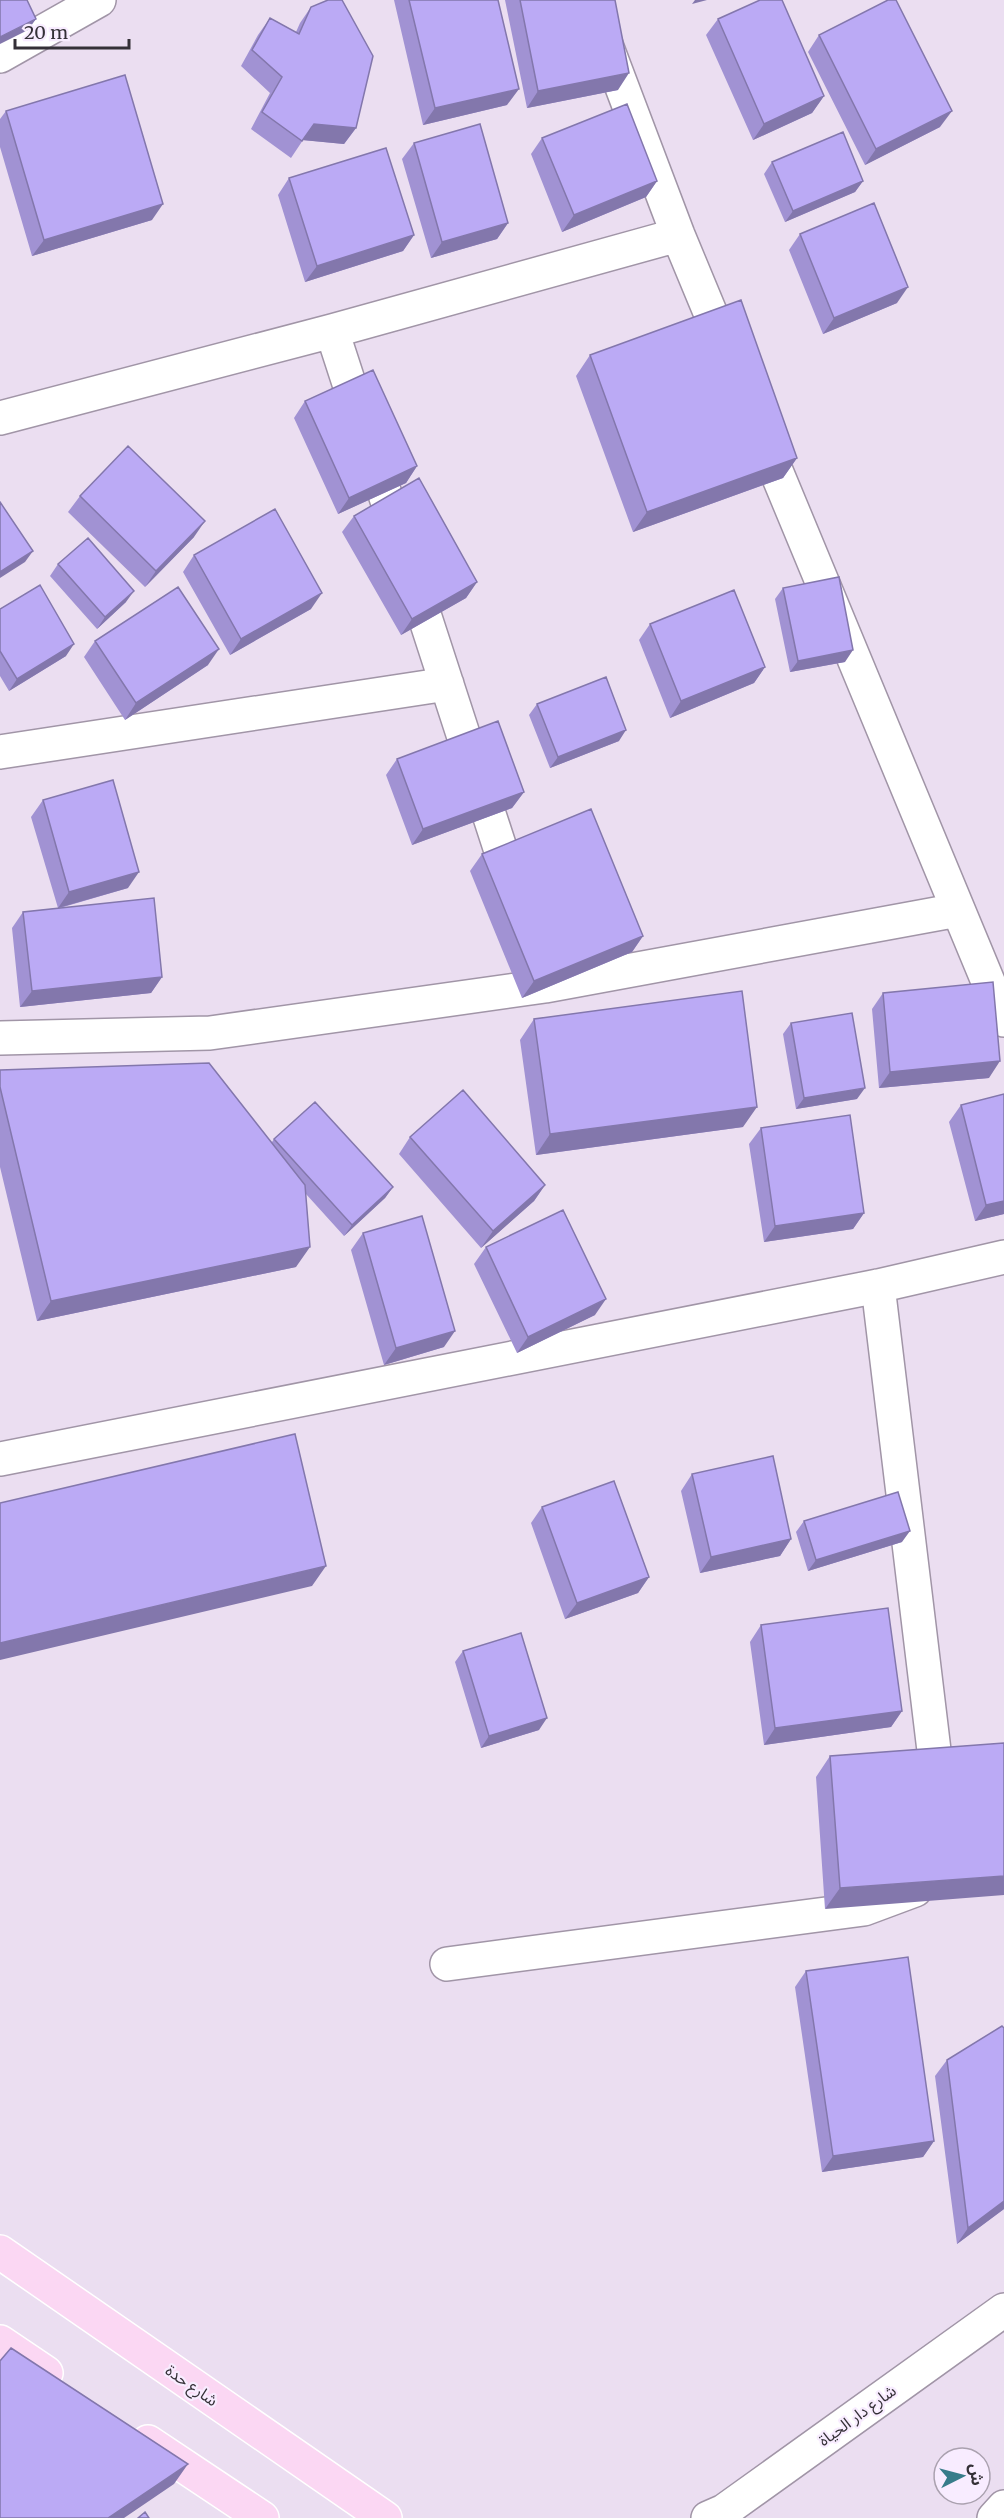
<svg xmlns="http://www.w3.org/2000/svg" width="1004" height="2518" viewBox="0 0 1004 2518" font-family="Merriweather,'Noto Sans Arabic',serif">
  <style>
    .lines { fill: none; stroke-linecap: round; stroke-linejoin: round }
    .street-casing { stroke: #a195a7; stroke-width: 36 }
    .secondary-casing { stroke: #a195a7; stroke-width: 36 }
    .primary-casing { stroke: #fff; stroke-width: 36 }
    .street { stroke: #fff; stroke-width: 33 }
    .secondary { stroke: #fff; stroke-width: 33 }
    .primary { stroke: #fbd7f3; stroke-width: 33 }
    .wall { fill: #a192d3 }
    .shaded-wall { fill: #8377ac }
    .building { fill: #bbaaf5; stroke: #8377ac; stroke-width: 1.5 }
    .labels { text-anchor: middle; stroke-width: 4.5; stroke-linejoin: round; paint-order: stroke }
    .street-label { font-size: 16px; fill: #343037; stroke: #f8ecff }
  </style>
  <rect width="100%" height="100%" fill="#ebdef1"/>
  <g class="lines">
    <g class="street-casing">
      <path id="street" d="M589 0 678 235 727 353
        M0 56 99 0
        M332 331 513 888
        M0 418 332 331 678 235
        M762 437 1004 1020
        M0 752 447 684
        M0 1038 210 1033 545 986 958 910
        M878 1286 939 1792
        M0 1459 878 1286 1004 1257
        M447 1964 864 1909 915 1890"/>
    </g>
    <g class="secondary-casing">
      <path id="secondary" d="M708 2518 724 2511 1004 2310
        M994 2518 1004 2507"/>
    </g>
    <g class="primary-casing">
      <path id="primary" d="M0 2252 385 2518
        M0 2342 46 2373
        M148 2442 262 2518"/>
    </g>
    <use href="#street" class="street"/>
    <use href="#secondary" class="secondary"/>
    <use href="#primary" class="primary"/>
  </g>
  <path class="wall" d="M394 0H498L507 105 423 125Z
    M505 0H615L618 90 527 108Z
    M311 7 356 128 344 144 303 140 291 158 251 129 270 93 241 66 258 35 270 18 296 32 300 23Z
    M718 19 824 96 812 113 753 140 706 35Z
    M819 35 940 127 865 165 808 52Z
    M6 111 152 220 32 256 0 147V119Z
    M542 138 657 181 646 197 562 232 531 154Z
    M414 143 508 223 497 239 431 258 402 159Z
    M772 162 863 181 855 192 785 222 764 174Z
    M289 178 414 235 403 251 305 282 278 195Z
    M800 234 897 303 823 334 789 250Z
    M590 355 797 458 783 478 633 532 576 376Z
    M305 401 417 466 406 483 338 514 294 418Z
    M80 496 194 537 145 587 68 512Z
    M354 516 477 582 466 598 401 635 342 532Z
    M194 555 311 609 230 655 183 572Z
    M58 564 126 602 97 629 50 576Z
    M783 588 845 662 790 672 775 599Z
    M0 609 66 656 9 691 0 676Z
    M650 624 765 667 754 683 670 718 639 640Z
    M95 641 208 665 125 720 84 657Z
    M537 704 619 741 550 768 529 715Z
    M397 759 524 792 512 808 412 845 386 775Z
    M43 800 128 888 60 908 162 977 151 993 20 1007 12 928 23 912 58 908 31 817Z
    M482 854 643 936 632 952 522 998 470 871Z
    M883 993 989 1078 879 1088 872 1009Z
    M534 1019 743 1127 536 1155 520 1040Z
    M791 1023 857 1099 796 1109 783 1034Z
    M0 1070 272 1142 274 1139 393 1187 385 1198 344 1236 306 1194 296 1267 37 1321 0 1167Z
    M1004 1094V1214L975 1221 949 1122 961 1105Z
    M761 1128 864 1213 853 1229 764 1242 749 1144Z
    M410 1137 545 1185 534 1201 481 1248 399 1154Z
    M363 1233 444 1347 384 1365 351 1250Z
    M486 1247 595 1315 517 1353 474 1264Z
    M692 1474 791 1539 780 1556 700 1573 681 1491Z
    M542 1507 649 1577 638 1593 565 1619 531 1523Z
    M804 1521 902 1542 808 1571 796 1532Z
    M761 1625 902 1711 891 1727 764 1745 750 1642Z
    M463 1651 539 1730 481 1748 455 1662Z
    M1004 1743 825 1909 816 1777 830 1756Z
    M806 1971 934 2141 923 2157 822 2172 795 1987Z
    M947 2060 1004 2209 957 2244 935 2076Z"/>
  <path class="shaded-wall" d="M695 0H707L692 4Z
    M36 19 28 30 0 44V37Z
    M629 73 618 90 527 108 538 91Z
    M519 89 507 105 423 125 435 108Z
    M824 96 812 113 753 140 764 124Z
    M952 111 940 127 865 165 876 149Z
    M314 124 356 128 344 144 302 140Z
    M657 181 646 197 562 232 574 215Z
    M863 181 855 192 785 222 793 211Z
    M163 204 152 220 32 256 44 240Z
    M508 223 497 239 431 258 442 242Z
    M414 235 403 251 305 282 317 266Z
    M908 287 897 303 823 334 834 318Z
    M797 458 783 478 633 532 647 512Z
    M417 466 406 483 338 514 349 498Z
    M205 521 194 537 145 587 156 571Z
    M33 551 25 562 0 578V572Z
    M477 582 466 598 401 635 412 619Z
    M134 591 126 602 97 629 105 617Z
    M322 593 311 609 230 655 241 639Z
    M74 644 66 656 9 691 17 679Z
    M219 649 208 665 125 720 136 703Z
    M853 650 845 662 790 672 798 661Z
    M765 667 754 683 670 718 681 701Z
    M626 730 619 741 550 768 558 757Z
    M524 792 512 808 412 845 423 829Z
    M139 872 128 888 58 908 69 892Z
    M643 936 632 952 522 998 534 981Z
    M162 977 151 993 20 1007 32 991Z
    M1000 1061 989 1078 879 1088 890 1072Z
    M865 1088 857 1099 796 1109 804 1098Z
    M757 1107 743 1127 536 1155 550 1134Z
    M545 1185 534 1201 481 1248 493 1231Z
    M393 1187 385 1198 344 1236 352 1225Z
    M1004 1201V1214L975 1221 986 1205Z
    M864 1213 853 1229 764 1242 775 1226Z
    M310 1247 296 1267 37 1321 51 1301Z
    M606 1299 595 1315 517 1353 528 1337Z
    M455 1331 444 1347 384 1365 396 1348Z
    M910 1531 902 1542 808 1571 816 1560Z
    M791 1539 780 1556 700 1573 711 1557Z
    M326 1566 312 1586 0 1660V1643Z
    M649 1577 638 1593 565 1619 577 1603Z
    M902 1711 891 1727 764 1745 775 1728Z
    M547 1718 539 1730 481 1748 489 1736Z
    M1004 1876V1895L825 1909 840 1888Z
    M934 2141 923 2157 822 2172 833 2156Z
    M1004 2201V2209L957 2244 968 2228Z
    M188 2464 174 2484 124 2518H108Z"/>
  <path class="building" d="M0 0H27L36 19 0 37Z
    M328 0H342L373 56 356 128 314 124 302 141 262 112 282 77 252 50 270 18 299 34 311 7Z
    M409 0H498L519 89 435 108Z
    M520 0H615L629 73 538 91Z
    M760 0H782L824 96 764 124 718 19Z
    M888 0H896L952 111 876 149 819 35Z
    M125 75 163 204 44 240 6 111Z
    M627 104 657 181 574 215 542 138Z
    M480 124 508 223 442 242 414 143Z
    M843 132 863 181 793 211 772 162Z
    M386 148 414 235 317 266 289 178Z
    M874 203 908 287 834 318 800 234Z
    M741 300 797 458 647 512 590 355Z
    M373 370 417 466 349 498 305 401Z
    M128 446 205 521 156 571 80 496Z
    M419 478 477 582 412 619 354 516Z
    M0 502 33 551 0 572Z
    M275 509 322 593 241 639 194 555Z
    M88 538 134 591 105 617 58 564Z
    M839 577 853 650 798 661 783 588Z
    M40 585 74 644 17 679 0 651V609Z
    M178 587 219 649 136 703 95 641Z
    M734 590 765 667 681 701 650 624Z
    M606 677 626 730 558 757 537 704Z
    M498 721 524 792 423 829 397 759Z
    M113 780 139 872 69 892 43 800Z
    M591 809 643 936 534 981 482 854Z
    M154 898 162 977 32 991 23 912Z
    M993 982 1000 1061 890 1072 883 993Z
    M742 991 757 1107 550 1134 534 1019Z
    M852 1013 865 1088 804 1098 791 1023Z
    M209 1063 305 1185 310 1247 51 1301 0 1087V1070Z
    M463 1090 545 1185 493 1231 410 1137Z
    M1004 1094V1201L986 1205 961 1105Z
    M315 1102 393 1187 352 1225 274 1139Z
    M850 1115 864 1213 775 1226 761 1128Z
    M563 1210 606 1299 528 1337 486 1247Z
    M422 1216 455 1331 396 1348 363 1233Z
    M295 1434 326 1566 0 1643V1503Z
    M773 1456 791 1539 711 1557 692 1474Z
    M614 1481 649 1577 577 1603 542 1507Z
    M898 1492 910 1531 816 1560 804 1521Z
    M888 1608 902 1711 775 1728 761 1625Z
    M521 1633 547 1718 489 1736 463 1651Z
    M1004 1743V1876L840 1888 830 1756Z
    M908 1957 934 2141 833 2156 806 1971Z
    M1002 2026 1004 2028V2201L968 2228 947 2060Z
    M11 2348 188 2464 108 2518H0V2361Z
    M145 2512 149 2518H138Z"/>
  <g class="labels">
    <g class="street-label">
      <text transform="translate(192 2385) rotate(35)" y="6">شارع حدة</text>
      <text transform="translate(857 2415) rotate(-36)" y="6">شارع دار الحياة</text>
    </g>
  </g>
  <g transform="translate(962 2476) rotate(84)"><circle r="28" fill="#f8ecff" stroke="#aaa1af" stroke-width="1.5"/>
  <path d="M0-4.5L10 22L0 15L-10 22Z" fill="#377c8a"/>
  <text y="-9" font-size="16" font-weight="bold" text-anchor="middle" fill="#343037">ش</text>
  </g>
  <path d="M15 39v9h114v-9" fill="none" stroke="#343037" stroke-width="3"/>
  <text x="24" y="39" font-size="18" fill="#343037" stroke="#f8ecff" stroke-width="4.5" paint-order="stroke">20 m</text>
</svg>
